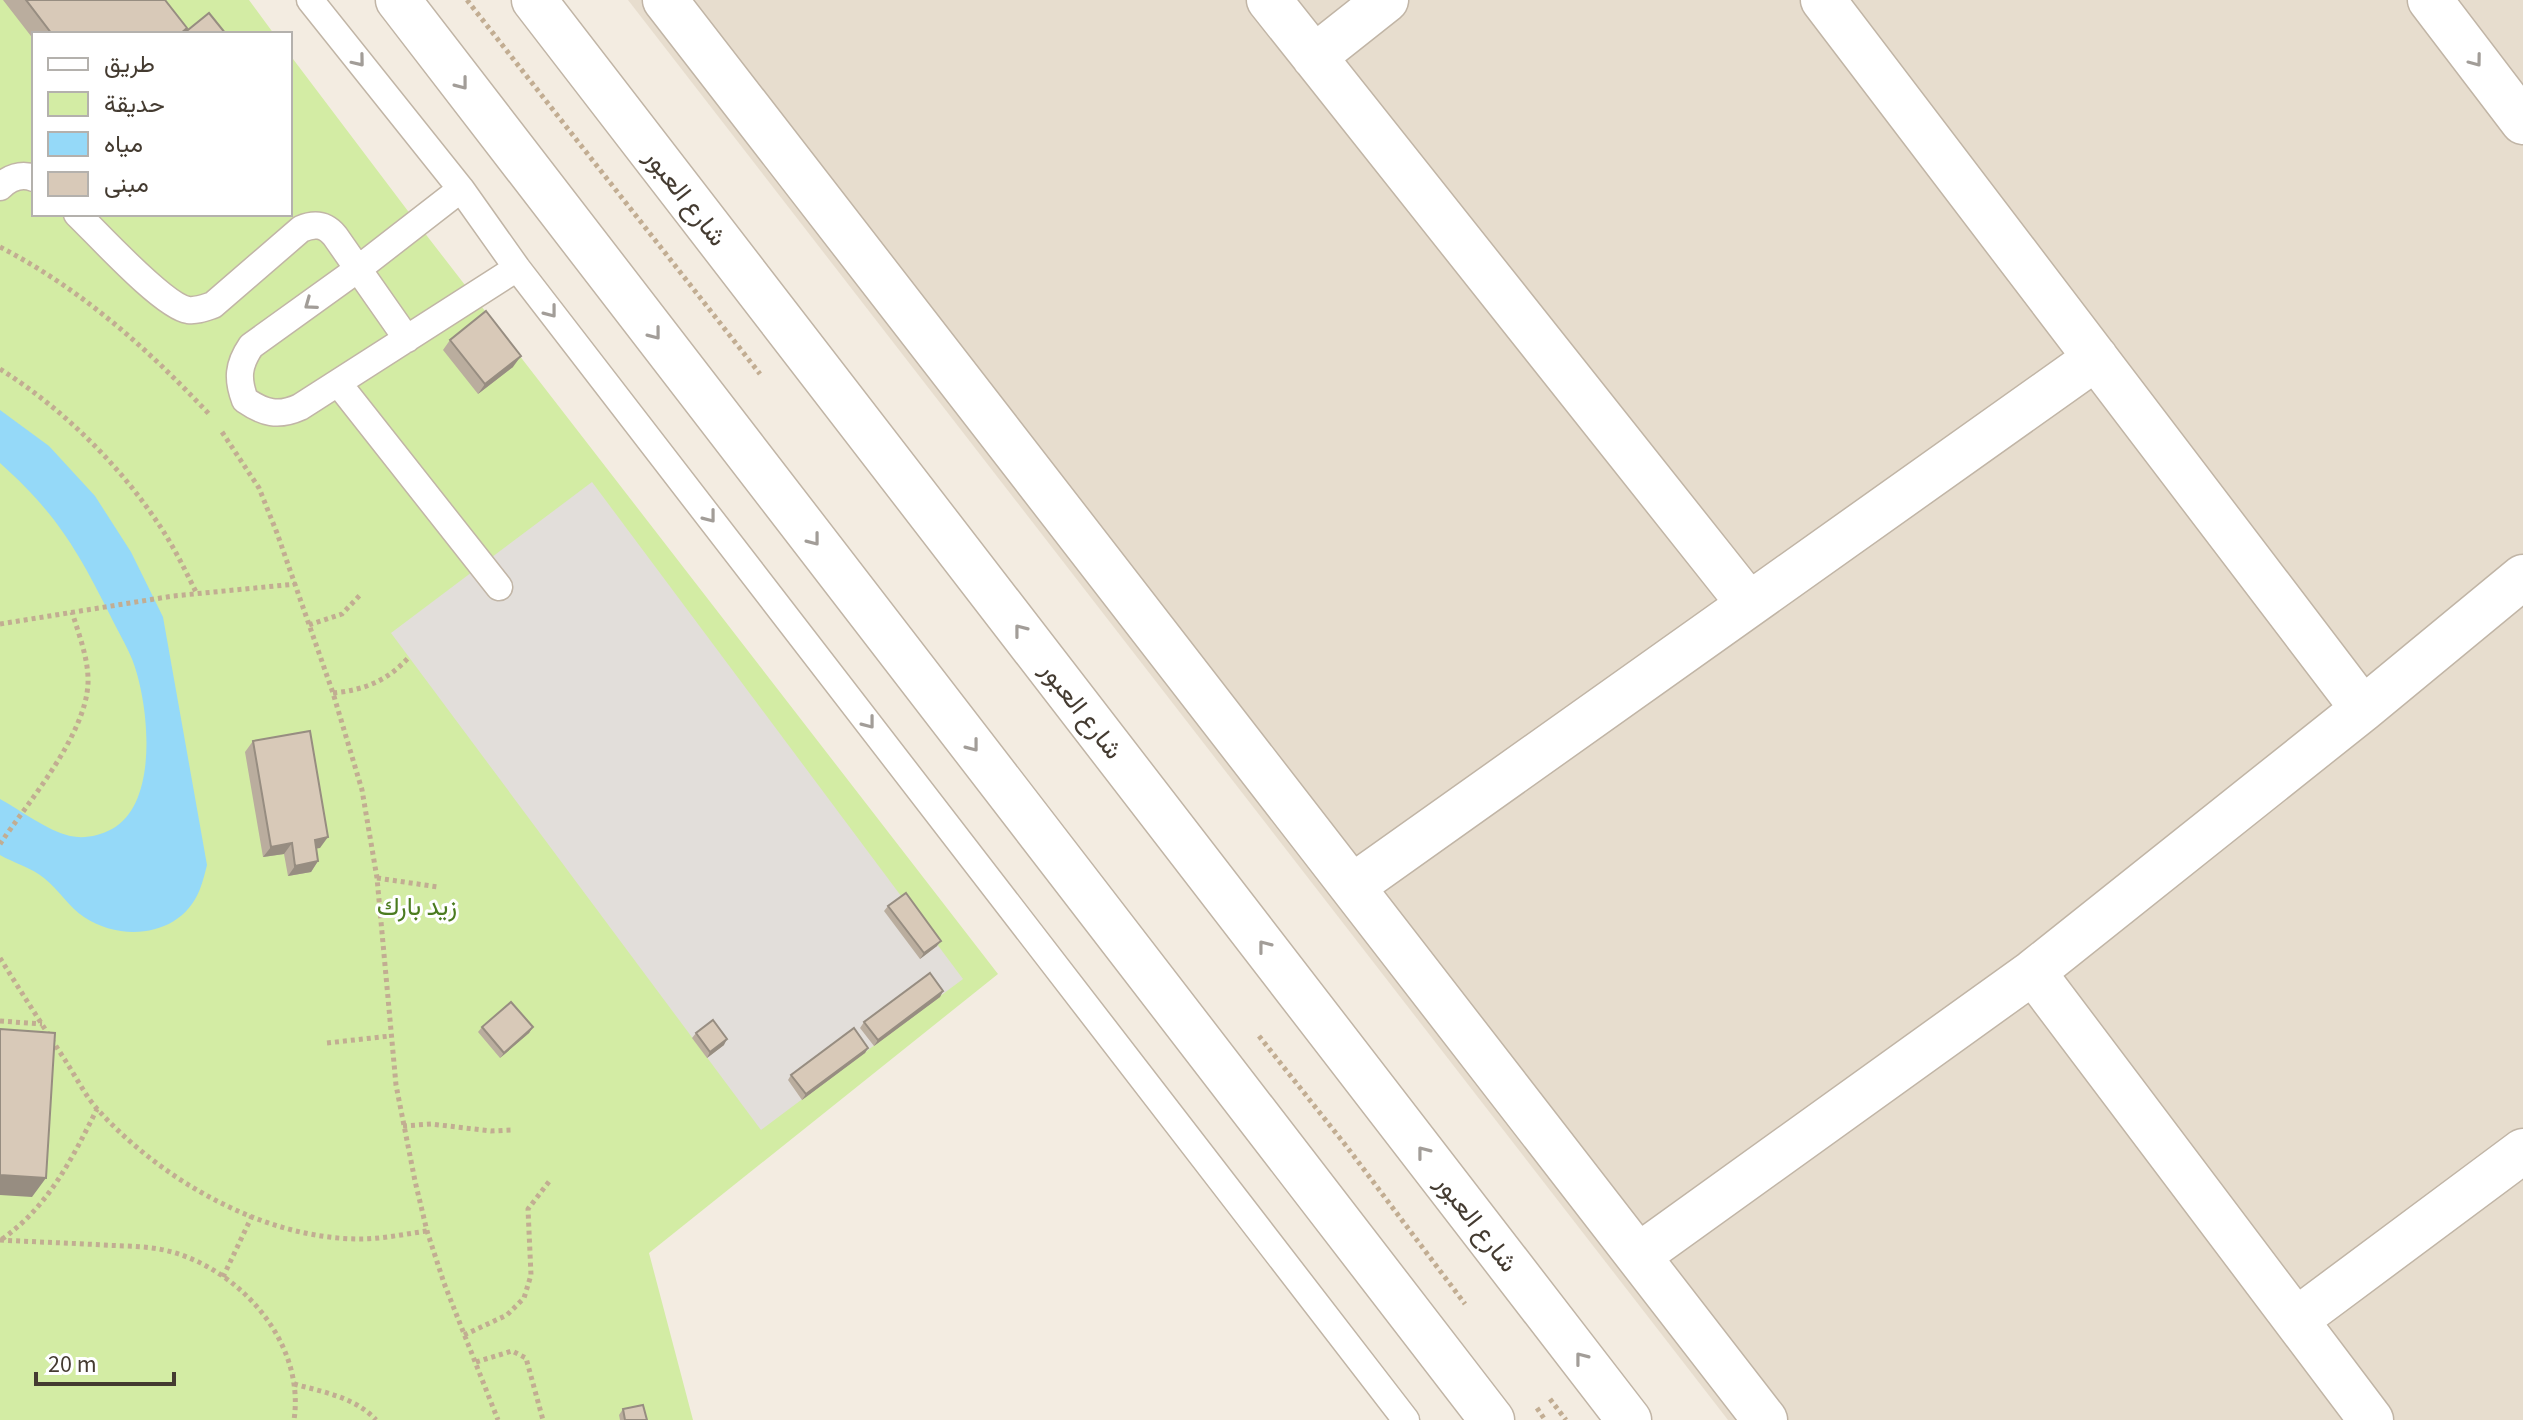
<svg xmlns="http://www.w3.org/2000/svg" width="2523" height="1420" viewBox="0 0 2523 1420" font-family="'Source Sans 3',Vazirmatn,sans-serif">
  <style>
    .residential { fill: #e7ddce }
    .green { fill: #d3eca4 }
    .parking { fill: #e2deda }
    .water { fill: #95d9f8 }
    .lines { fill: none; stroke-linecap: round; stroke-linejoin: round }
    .service-casing { stroke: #c1b5a6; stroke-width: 29 }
    .minor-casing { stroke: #c1b5a6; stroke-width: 47 }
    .path { stroke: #c2ad92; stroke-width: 5; stroke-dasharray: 4 4; stroke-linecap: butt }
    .service { stroke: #fff; stroke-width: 26 }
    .minor { stroke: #fff; stroke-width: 44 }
    .wall { fill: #baad9e }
    .shaded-wall { fill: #978d81 }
    .building { fill: #d8c9b8; stroke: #978d81; stroke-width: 2 }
    .oneway { stroke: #a29d98 }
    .labels { text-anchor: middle; stroke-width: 6; stroke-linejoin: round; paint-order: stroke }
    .street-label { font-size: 26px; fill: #443b31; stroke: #fff }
    .park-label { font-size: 26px; fill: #4b7b1f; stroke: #fff }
  </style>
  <rect width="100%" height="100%" fill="#f3ece1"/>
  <path class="residential" d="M628 0H2523V1420H1728Z"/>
  <path class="green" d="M0 0H249L274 34H34V214H290V55L417 223 998 974 649 1253 693 1420H0Z"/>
  <path class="parking" d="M592 482 963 979 761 1130 391 633Z"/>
  <path class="water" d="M0 410 49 446 95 496 131 552 163 617 207 865C205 873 203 881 200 889 182 936 123 943 84 917 69 907 59 890 44 878 32 868 14 863 0 855V799C22 811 46 830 70 836 84 839 99 836 112 829 160 803 149 702 132 659 126 644 117 630 110 615 77 549 55 512 0 463Z"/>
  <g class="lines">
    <g class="service-casing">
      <path id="service" d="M310 0 461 189 517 268 1406 1420
        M0 187C9 178 21 173 34 178
        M461 189 358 269 251 346C238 365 237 379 245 400 264 413 278 417 300 407L517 268
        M77 214C98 234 163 306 188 310 197 311 204 308 213 305L301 229C315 223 325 224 335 236L407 339
        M338 383 499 587"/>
    </g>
    <g class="minor-casing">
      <path id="minor" d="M398 0 1492 1420
        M534 0 1629 1420
        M665 0 1765 1420
        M1269 0 1749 604
        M1823 0 2363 709
        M2430 0 2523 122
        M1314 57 1386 0
        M1353 886 2096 358
        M2033 972 2371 1420
        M1638 1256 2033 972 2363 709 2523 577
        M2296 1320 2523 1151"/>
    </g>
    <path class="path" d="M467 0 760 374
      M0 247C81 289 147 348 209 414
      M0 369C65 410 124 469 165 534 177 553 187 574 197 594
      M222 432 259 488 277 533 333 693 362 790 377 878 396 1085 415 1181 427 1231 444 1283 498 1420
      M0 624 173 596 296 584
      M309 625 342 614 360 595
      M333 693C364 690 387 681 408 658
      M0 844C29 801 85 736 88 684 89 660 79 635 72 612
      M377 878 438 887
      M0 958C21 992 43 1026 65 1060 76 1077 86 1097 99 1111 163 1181 264 1239 360 1239 382 1239 405 1234 427 1231
      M0 1021 42 1024
      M1259 1036 1347 1147 1465 1304
      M327 1043 390 1036
      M403 1126 431 1124 491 1131 512 1130
      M2 1239C48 1207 72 1159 97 1109
      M0 1240C35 1242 69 1243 104 1245 122 1246 141 1246 159 1249 235 1263 306 1340 294 1420
      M223 1277 252 1216
      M464 1335 507 1315 524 1298 531 1275 528 1209 551 1179
      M476 1362 512 1351 526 1358 543 1420
      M294 1384C323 1392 355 1397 376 1420
      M1550 1399 1566 1420
      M1537 1408 1545 1420"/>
    <use href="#service" class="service"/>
    <use href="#minor" class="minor"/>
  </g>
  <path class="wall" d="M3 0H165L187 28 184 33 226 34H34V40Z
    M450 340 513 367 478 394 443 350Z
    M253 741 320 848H316L318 861 311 872 288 876 284 854 263 857 245 752Z
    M888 906 937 946 920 959 884 911Z
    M943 991 940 997 874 1046 860 1028 864 1022Z
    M482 1027H533L529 1033 500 1058 478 1032Z
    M696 1033 724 1045 707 1058 692 1038Z
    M868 1048 865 1053 802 1100 788 1080 791 1075Z
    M623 1409 647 1420H620L619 1415Z"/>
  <path class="shaded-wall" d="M521 356 513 367 478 394 485 384Z
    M328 837 320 848 308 850 315 840Z
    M292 843 284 854 263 857 271 847Z
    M318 861 311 872 288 876 295 866Z
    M941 941 937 946 920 959 924 953Z
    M943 991 940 997 874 1046 878 1040Z
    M533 1027 529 1033 500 1058 504 1053Z
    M727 1039 724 1045 707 1058 710 1052Z
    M868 1048 865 1053 802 1100 806 1094Z
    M0 1175 46 1178 32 1197 0 1195Z"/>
  <path class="building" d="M26 0H165L187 28 180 34H52Z
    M209 13 226 34H183Z
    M486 311 521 356 485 384 450 340Z
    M310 731 328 837 315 840 318 861 295 866 292 843 271 847 253 741Z
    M906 893 941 941 924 953 888 906Z
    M930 973 943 991 878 1040 864 1022Z
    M511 1002 533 1027 504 1053 482 1027Z
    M713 1020 727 1039 710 1052 696 1033Z
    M854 1028 868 1048 806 1094 791 1075Z
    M0 1029 55 1033 46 1178 0 1175Z
    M643 1405 647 1420H625L623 1409Z"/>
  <defs><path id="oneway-chevron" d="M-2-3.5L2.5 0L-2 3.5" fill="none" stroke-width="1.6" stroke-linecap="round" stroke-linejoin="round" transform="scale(2)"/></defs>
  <g class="oneway">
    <use href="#oneway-chevron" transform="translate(359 61) rotate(51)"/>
    <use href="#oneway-chevron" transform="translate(2476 61) rotate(53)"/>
    <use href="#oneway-chevron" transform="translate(462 84) rotate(52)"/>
    <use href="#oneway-chevron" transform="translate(310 304) rotate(144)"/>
    <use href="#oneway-chevron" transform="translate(551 312) rotate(52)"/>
    <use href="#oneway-chevron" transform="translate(655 334) rotate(52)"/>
    <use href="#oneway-chevron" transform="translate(710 517) rotate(52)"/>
    <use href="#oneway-chevron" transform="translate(814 540) rotate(52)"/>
    <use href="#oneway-chevron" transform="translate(1020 630) rotate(-128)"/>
    <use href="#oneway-chevron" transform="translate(869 723) rotate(52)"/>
    <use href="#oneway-chevron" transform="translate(973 746) rotate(52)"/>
    <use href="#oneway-chevron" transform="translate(1264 946) rotate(-128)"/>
    <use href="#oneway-chevron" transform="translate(1423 1152) rotate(-128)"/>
    <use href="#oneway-chevron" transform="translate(1581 1358) rotate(-128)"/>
  </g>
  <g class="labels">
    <g class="street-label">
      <text transform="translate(686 197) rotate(52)" y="9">شارع العبور</text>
      <text transform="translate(1082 710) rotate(52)" y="9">شارع العبور</text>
      <text transform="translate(1477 1223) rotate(52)" y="9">شارع العبور</text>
    </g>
    <g class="park-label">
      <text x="417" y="915">زيد بارك</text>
    </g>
  </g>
  <rect x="32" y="32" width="260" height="184" fill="#ffffff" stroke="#b4b1ad" stroke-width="2"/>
  <rect x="48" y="58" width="40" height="12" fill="#ffffff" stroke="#b4b1ad" stroke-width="2"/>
  <text x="104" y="72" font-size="24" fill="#443b31">طريق</text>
  <rect x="48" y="92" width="40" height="24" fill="#d3eca4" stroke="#b4b1ad" stroke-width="2"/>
  <text x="104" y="112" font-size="24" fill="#443b31">حديقة</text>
  <rect x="48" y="132" width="40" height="24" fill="#95d9f8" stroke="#b4b1ad" stroke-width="2"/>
  <text x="104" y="152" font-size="24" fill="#443b31">مياه</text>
  <rect x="48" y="172" width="40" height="24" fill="#d8c9b8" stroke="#b4b1ad" stroke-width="2"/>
  <text x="104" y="192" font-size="24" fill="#443b31">مبنى</text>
  <path d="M36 1372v12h138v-12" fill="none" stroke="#443b31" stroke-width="4"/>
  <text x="48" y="1372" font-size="24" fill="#443b31" stroke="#ffffff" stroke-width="6" paint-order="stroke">20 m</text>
</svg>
